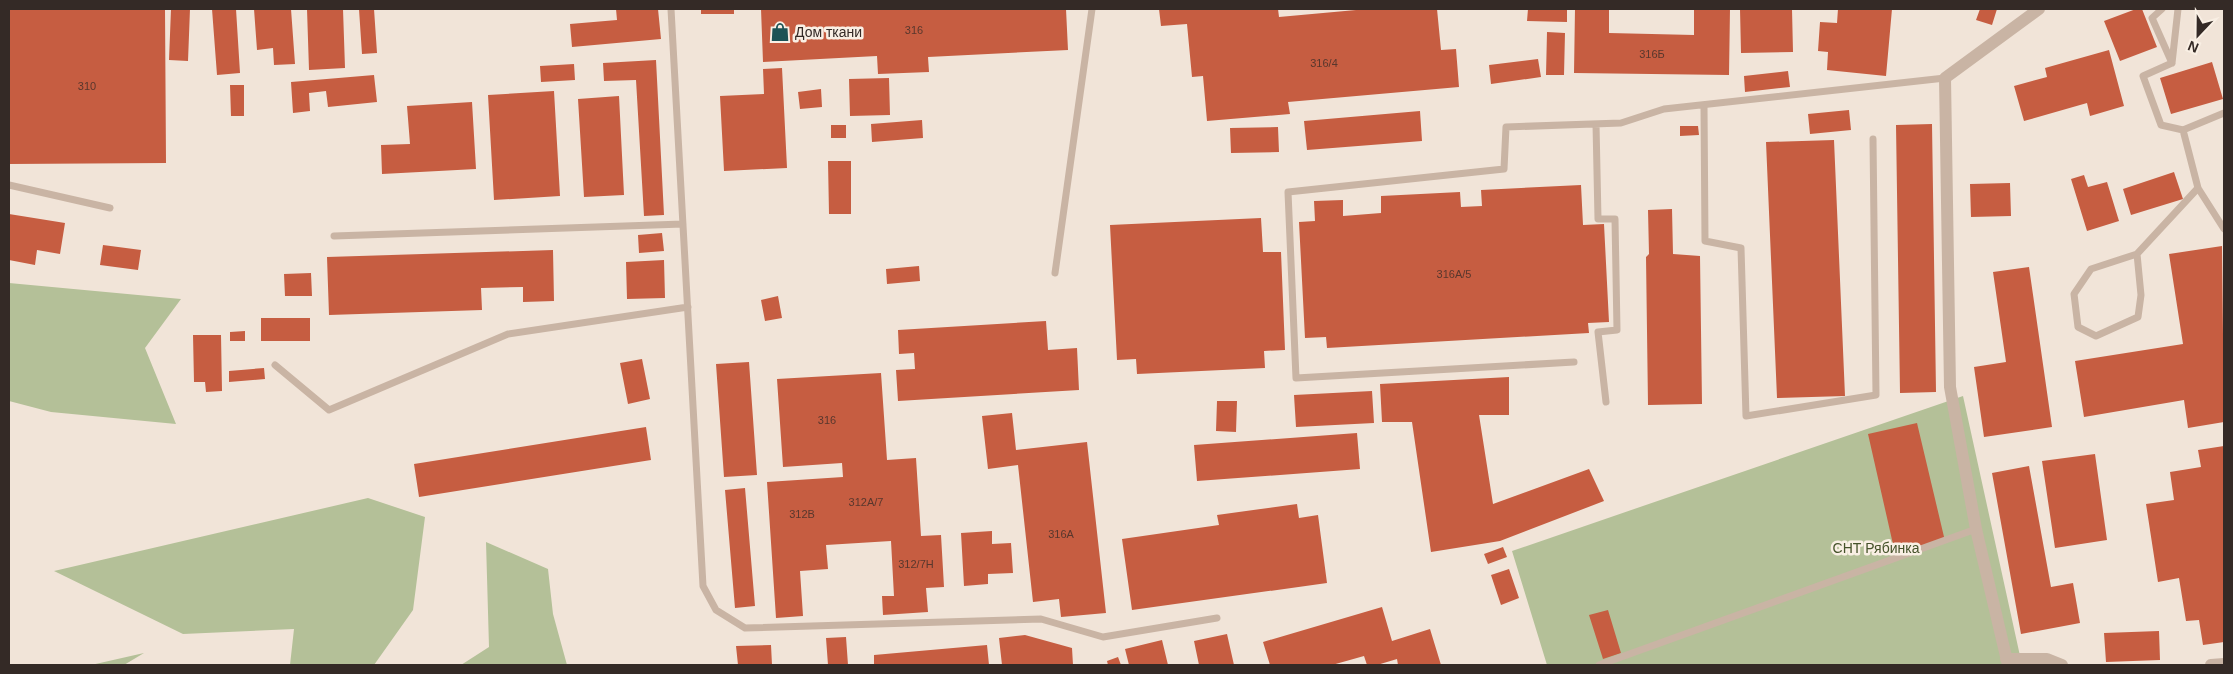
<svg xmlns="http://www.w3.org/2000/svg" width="2233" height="674" viewBox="0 0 2233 674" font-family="Helvetica,sans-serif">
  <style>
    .green { fill: #b4c098 }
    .building { fill: #c65d41 }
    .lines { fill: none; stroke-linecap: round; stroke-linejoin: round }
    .lane { stroke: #c9b4a4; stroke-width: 7 }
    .street { stroke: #c9b4a4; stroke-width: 12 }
    .labels { text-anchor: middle; stroke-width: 5; stroke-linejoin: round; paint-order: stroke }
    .number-label { font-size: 11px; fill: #58372d }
    .poi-label { font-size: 14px; fill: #342a26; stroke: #f9efe4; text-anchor: start }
    .park-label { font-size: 14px; fill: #45522a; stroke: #f9efe4 }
  </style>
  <rect width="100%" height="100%" fill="#f1e4d8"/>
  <path class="green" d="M9 283 181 299 145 348 176 424 51 412 9 401Z
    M1963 396 2022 665H1547L1512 551Z
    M368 498 425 517 413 610 374 665H290L294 629 183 634 54 571Z
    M486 542 548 569 553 614 567 665H461L489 647Z
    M144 653 124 665H91Z"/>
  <path class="building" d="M9 9H165L166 163 9 164Z
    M171 9H190L188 61 169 60Z
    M212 9H236L240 73 217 75Z
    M254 9H291L295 64 274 65 273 48 257 50Z
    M307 9H343L345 68 309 70Z
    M359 9H374L377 53 362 54Z
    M616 9H658L661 39 572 47 570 24 617 20Z
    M701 9H734V14H701Z
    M761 9H1066L1068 50 928 57 929 72 878 74 877 56 763 62Z
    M1159 9H1278L1279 17 1367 9H1437L1441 50 1456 49 1459 87 1288 102 1290 114 1207 121 1203 76 1192 77 1187 24 1161 26Z
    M1528 9H1567V22L1527 21Z
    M1575 9H1609V33L1694 35V9H1730L1729 75 1574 73Z
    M1740 9H1792L1793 52 1741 53Z
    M1838 9H1892L1886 76 1827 70 1828 52 1818 51 1820 22 1837 23Z
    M1980 9H1997L1992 25 1976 20Z
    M2136 9H2142L2157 47 2120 61 2104 21Z
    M1547 32 1565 33 1564 75H1546Z
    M2109 50 2124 106 2090 116 2087 103 2024 121 2014 86 2047 77 2045 68Z
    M1538 59 1541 77 1491 84 1489 65Z
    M656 60 664 215 644 216 636 80 604 81 603 63Z
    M2212 62 2223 99 2171 114 2160 78Z
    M574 64 575 80 541 82 540 66Z
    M782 68 787 168 724 171 720 96 764 94 763 69Z
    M1788 71 1790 87 1745 92 1744 76Z
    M374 75 377 102 328 107 326 91 309 93 310 111 293 113 291 82Z
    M889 78 890 115 850 116 849 79Z
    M230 85H244V116H231Z
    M821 89 822 107 800 109 798 92Z
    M554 91 560 196 494 200 488 95Z
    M619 96 624 195 584 197 578 99Z
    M472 102 476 169 382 174 381 145 410 144 407 106Z
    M1849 110 1851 130 1810 134 1808 114Z
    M1420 111 1422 141 1307 150 1304 121Z
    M922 120 923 138 872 142 871 124Z
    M1932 124 1936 392 1900 393 1896 125Z
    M831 125H846V138H831Z
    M1680 126H1698L1699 135 1680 136Z
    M1278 127 1279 152 1231 153 1230 128Z
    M1834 140 1845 396 1777 398 1766 142Z
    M828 161H851V214H829Z
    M2174 172 2183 199 2131 215 2123 189Z
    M2084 175 2088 187 2107 182 2119 221 2087 231 2071 179Z
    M2010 183 2011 216 1971 217 1970 184Z
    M1581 185 1583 225 1604 224 1609 322 1588 323 1589 333 1327 348 1326 337 1305 338 1299 222 1315 221 1314 201 1343 200V216L1381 213V196L1460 192 1461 207 1482 206 1481 190Z
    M1672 209 1673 254 1700 256 1702 404 1648 405 1646 257 1649 254 1648 210Z
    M9 214 65 223 60 254 37 250 35 265 9 260Z
    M1261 218 1263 252H1281L1285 350 1264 351 1265 368 1137 374 1136 359 1117 360 1110 225Z
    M662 233 664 251 639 253 638 235Z
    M103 245 141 250 138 270 100 265Z
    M2222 246 2224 422 2188 428 2184 400 2084 417 2075 361 2183 344 2169 254Z
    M553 250 554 301 523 302V287L481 288 482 310 329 315 327 257Z
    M664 260 665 298 627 299 626 262Z
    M919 266 920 281 887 284 886 269Z
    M2029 267 2052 427 1984 437 1974 367 2006 362 1993 272Z
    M311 273 312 296H285L284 274Z
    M778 296 782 318 765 321 761 300Z
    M261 318H310V341H261Z
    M1046 321 1048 350 1077 348 1079 390 898 401 896 370 915 369 914 353 899 354 898 330Z
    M245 331V341H230V332Z
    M193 335H221L222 391 206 392 205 382H194Z
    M642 359 650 399 628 404 620 363Z
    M749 362 757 475 724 477 716 364Z
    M264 368 265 379 229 382V371Z
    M881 373 887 460 916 458 921 536 941 535 944 587 926 588 928 612 883 615 882 596H894L891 541 826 545 828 569 800 571 803 616 776 618 767 482 843 477 842 463 783 467 777 379Z
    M1509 377V415H1479L1493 504 1589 469 1604 501 1500 541 1431 552 1412 422H1382L1380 384Z
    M1372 391 1374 423 1296 427 1294 395Z
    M1217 401H1237L1236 432 1216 431Z
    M1012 413 1016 450 1087 442 1106 613 1061 617 1059 599 1033 602 1018 465 988 469 982 416Z
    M1917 423 1945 541 1895 553 1868 434Z
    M646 427 651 460 419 497 414 464Z
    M1357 433 1360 469 1197 481 1194 445Z
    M2224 446V642L2203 645 2199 620 2186 621 2179 578 2158 582 2146 504 2174 500 2170 472 2201 467 2198 450Z
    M2095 454 2107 540 2055 548 2042 461Z
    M2029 466 2051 587 2073 583 2080 623 2021 634 1992 473Z
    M745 488 755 606 735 608 725 490Z
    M1297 504 1299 518 1318 515 1327 583 1132 610 1122 539 1219 525 1217 515Z
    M992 531V544L1011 543 1013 573 988 574V584L964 586 961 533Z
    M1503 547 1507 557 1488 564 1484 554Z
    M1509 569 1519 598 1501 605 1491 575Z
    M1382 607 1392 641 1430 629 1441 665H1398L1397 659 1377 665H1367L1364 656 1332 665H1270L1263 642Z
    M1608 610 1621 653 1603 659 1589 615Z
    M2159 631 2160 660 2106 662 2104 633Z
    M1227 634 1234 665H1199L1194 641Z
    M1025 635 1072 648 1073 665H1002L999 638Z
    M846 637 848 665H828L826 638Z
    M1162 640 1168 665H1129L1125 649Z
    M771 645 772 665H738L736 646Z
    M987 645 989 665H874V655Z
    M1118 657 1121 665H1108L1107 661Z"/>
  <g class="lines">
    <path class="lane" d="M671 9 703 586 716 610 745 628 1041 619 1103 637 1217 618
      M2162 9 2152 18 2172 63
      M2172 63 2143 76 2161 125 2183 130
      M2172 63 2178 9
      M1704 105 1705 241 1741 248 1746 416 1876 395 1873 139
      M2224 113 2183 130 2198 188 2224 229
      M1596 124 1598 219H1615L1617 330 1598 332 1606 402
      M9 185 110 208
      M334 236 683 224
      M2137 254 2141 295 2138 317 2096 336 2078 327 2074 294 2091 269 2137 254 2198 188
      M1055 273 1092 9
      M1574 362 1296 378 1288 192 1504 169 1506 127 1621 123 1664 109 1945 78
      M275 365 329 410 508 334 688 307
      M1599 665 1976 529"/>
    <path class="street" d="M2006 659H2047L2062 665
      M2008 665 1976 529 1950 387 1945 78 2039 9
      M2211 665 2224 664"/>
  </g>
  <defs>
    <g id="shop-bare" transform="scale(1.5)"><path d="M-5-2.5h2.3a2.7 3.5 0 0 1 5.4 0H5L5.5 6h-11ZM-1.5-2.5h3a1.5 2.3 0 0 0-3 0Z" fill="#1c5355" stroke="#f9efe4" stroke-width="2.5" paint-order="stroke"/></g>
  </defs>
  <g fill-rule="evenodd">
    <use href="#shop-bare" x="780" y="32"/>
  </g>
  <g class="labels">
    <g class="number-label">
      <text x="914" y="34">316</text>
      <text x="1652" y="58">316Б</text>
      <text x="1324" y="67">316/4</text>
      <text x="87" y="90">310</text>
      <text x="1454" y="278">316А/5</text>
      <text x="827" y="424">316</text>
      <text x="866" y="506">312А/7</text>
      <text x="802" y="518">312В</text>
      <text x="1061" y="538">316А</text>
      <text x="916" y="568">312/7Н</text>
    </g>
    <g class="poi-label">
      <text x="795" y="37">Дом ткани</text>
    </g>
    <g class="park-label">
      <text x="1876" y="553">СНТ Рябинка</text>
    </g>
  </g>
  <rect width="2233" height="674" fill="none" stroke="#342a26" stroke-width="20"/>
  <g transform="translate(2198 35) rotate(202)" stroke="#f9efe4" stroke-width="4" paint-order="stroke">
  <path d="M0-4L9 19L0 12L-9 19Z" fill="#342a26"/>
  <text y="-8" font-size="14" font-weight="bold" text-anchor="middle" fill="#342a26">N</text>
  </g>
</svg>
